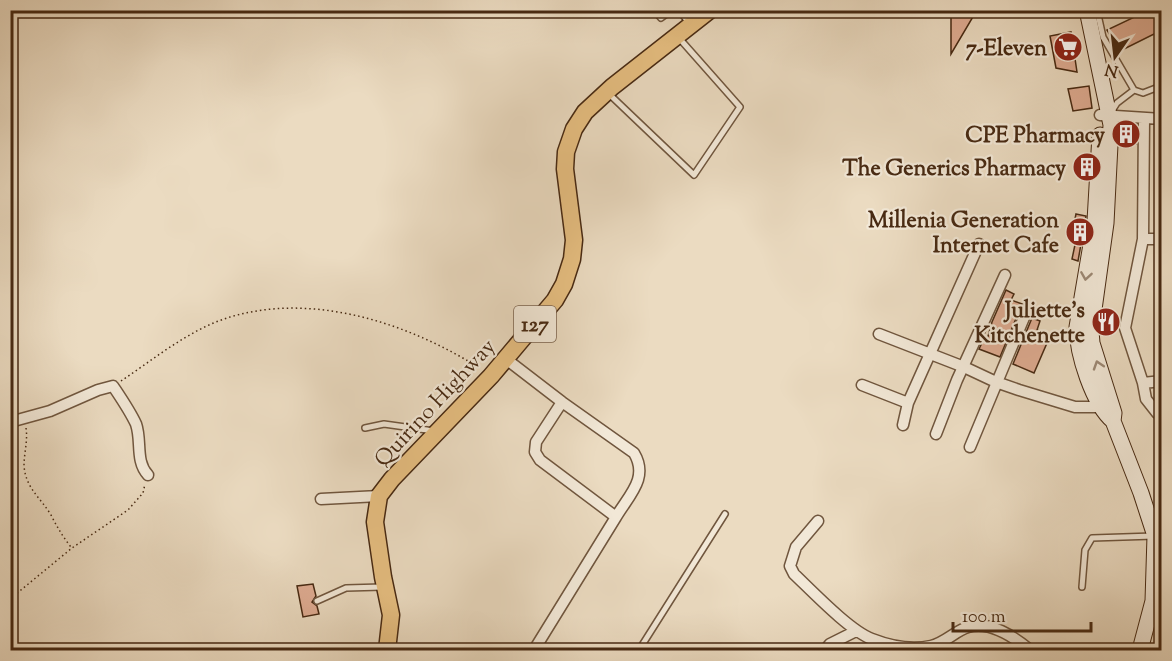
<svg xmlns="http://www.w3.org/2000/svg" width="1172" height="661" viewBox="0 0 1172 661" font-family="'Sorts Mill Goudy',serif">
  <style>
    .building { fill: #dfac92; stroke: #472912; stroke-width: 1.5 }
    .lines { fill: none; stroke-linecap: round; stroke-linejoin: round }
    .lane-casing { stroke: #70563e; stroke-width: 8 }
    .street-casing { stroke: #70563e; stroke-width: 13 }
    .secondary-casing { stroke: #472912; stroke-width: 17 }
    .primary-casing { stroke: #472912; stroke-width: 19 }
    .path { stroke: #472912; stroke-width: 1.5; stroke-dasharray: 1.5 3; stroke-linecap: butt }
    .lane { stroke: #f2e8d7; stroke-width: 5 }
    .street { stroke: #f2e8d7; stroke-width: 10 }
    .secondary { stroke: #f2e8d7; stroke-width: 15 }
    .primary { stroke: #e6be80; stroke-width: 16 }
    .oneway { stroke: #9c8874 }
    .labels { text-anchor: middle; stroke-width: 4.5; stroke-linejoin: round; paint-order: stroke }
    .shield { fill: #f2e8d7; stroke: #7a624d; stroke-width: 1.5 }
    .shield-label { font-size: 21px; font-weight: bold; fill: #472912 }
    .poi-label { font-size: 22px; font-weight: bold; fill: #472912; stroke: #f2e8d7; text-anchor: end }
    .street-label { font-size: 22px; fill: #472912; stroke: #f2e8d7 }
  </style>
  <rect width="100%" height="100%" fill="#ebdbc1"/>
  <filter id="stains"><feTurbulence type="fractalNoise" baseFrequency=".00333" numOctaves="4"/><feColorMatrix values="0 0 0 0 .2 0 0 0 0 .09 0 0 0 0 .02 0 0 0 .5 -.17"/></filter>
  <radialGradient id="worn" r=".72"><stop offset=".6" stop-color="#630" stop-opacity="0"/><stop offset="1" stop-color="#630" stop-opacity=".3"/></radialGradient>
  <path class="building" d="M951 10H977L951 54Z
    M1139 10H1161V46L1154 34 1120 51 1107 30 1141 14Z
    M1071 32 1077 72 1056 68 1050 36Z
    M1089 86 1092 108 1073 111 1068 89Z
    M1121 124 1136 125V144H1120Z
    M1076 214 1086 216 1078 261 1072 259 1076 240 1071 238Z
    M1006 290 1014 294 1011 300 1022 304 1000 357 979 349 984 339 987 340 992 322Z
    M1032 318 1040 321 1037 330 1050 336 1034 373 1013 364Z
    M313 584 316 596 312 602 317 606 319 614 303 617 297 586Z"/>
  <g class="lines">
    <g class="lane-casing">
      <path id="lane" d="M654 10 661 18 672 10
        M679 10 689 23
        M1097 10 1103 37 1134 90 1143 93 1161 86
        M608 93 694 175 740 107 679 38
        M1112 111 1117 103 1134 90
        M365 428 384 424 434 431
        M1082 587 1085 550 1092 538 1154 536
        M317 601 346 588 382 587
        M639 650 725 514"/>
    </g>
    <g class="street-casing">
      <path id="street" d="M1100 115 1162 119
        M1144 119 1143 239 1125 328 1143 383 1146 399 1157 413 1162 415
        M1143 239H1162
        M879 334 964 367 996 382 1019 390 1075 407H1105
        M506 359 562 402 634 453C649 478 629 495 616 517L540 460 535 452 536 442 562 402
        M1143 383 1162 381
        M862 385 908 403
        M10 422 50 411 98 390 113 386C121 398 130 411 136 424 142 441 135 461 148 475
        M903 425 908 403 979 244
        M936 434 957 380 1005 275
        M970 447 1028 308
        M321 499 379 496
        M818 521 796 547 790 566 794 574C812 591 850 631 872 639 890 646 912 650 931 646 945 643 955 631 968 627 990 620 1014 637 1030 650
        M534 650 616 517
        M825 650 830 644 856 631"/>
    </g>
    <g class="secondary-casing">
      <path id="secondary" d="M1087 10 1111 125 1106 223 1091 331 1092 343 1114 413 1113 421 1141 493 1155 536 1153 601 1140 650
        M1100 135 1095 221 1077 327C1077 354 1093 404 1113 421"/>
    </g>
    <g class="primary-casing">
      <path id="primary" d="M387 650 391 615 383 577 375 522 379 496 392 479 491 376 555 300 564 284 572 259 574 240 565 169 566 152 574 129 585 112 612 87 710 10"/>
    </g>
    <path class="path" d="M121 381C154 359 189 330 227 318 311 291 409 323 481 369
      M26 428C28 441 24 453 24 466 26 489 41 498 51 515 57 527 63 537 71 547
      M10 599 72 548 128 510 143 493 145 484"/>
    <use href="#lane" class="lane"/>
    <use href="#street" class="street"/>
    <use href="#secondary" class="secondary"/>
    <use href="#primary" class="primary"/>
  </g>
  <defs><path id="oneway-chevron" d="M-2-3.5L2.5 0L-2 3.5" fill="none" stroke-width="1.6" stroke-linecap="round" stroke-linejoin="round" transform="scale(1.5)"/></defs>
  <g class="oneway">
    <use href="#oneway-chevron" transform="translate(1086 276) rotate(99)"/>
    <use href="#oneway-chevron" transform="translate(1098 365) rotate(-108)"/>
  </g>
  <defs>
    <g id="supermarket-disc" transform="scale(1.5)"><circle r="9.5" fill="#8f2418" stroke="#f2e8d7"/><path d="M-6-5.5h2.5l.6 2H6L4.5 2H-2.5L-4.4-4H-6ZM-1.5 3.2a1.3 1.3 0 1 0 .1 0ZM3 3.2a1.3 1.3 0 1 0 .1 0Z" fill="#fff"/></g>
    <g id="building-disc" transform="scale(1.5)"><circle r="9.5" fill="#8f2418" stroke="#f2e8d7"/><path d="M-4-6H4V6H1V3H-1V6H-4ZM-2.5-4.3h1.7v1.8h-1.7ZM.8-4.3h1.7v1.8H.8ZM-2.5-1h1.7V.8h-1.7ZM.8-1h1.7V.8H.8Z" fill="#fff"/></g>
    <g id="restaurant-disc" transform="scale(1.5)"><circle r="9.5" fill="#8f2418" stroke="#f2e8d7"/><path d="M-5-6h1v4h1v-4h1v4h1v-4h1v5L-1.5 .5V6h-2V.5L-5-1ZM5-6V6H3V1.5H1.5Q1.5-4 5-6Z" fill="#fff"/></g>
  </defs>
  <g fill-rule="evenodd">
    <use href="#supermarket-disc" x="1068" y="47"/>
    <use href="#building-disc" x="1126" y="134"/>
    <use href="#building-disc" x="1087" y="167"/>
    <use href="#building-disc" x="1080" y="232"/>
    <use href="#restaurant-disc" x="1106" y="322"/>
  </g>
  <g class="labels">
    <rect class="shield" x="514" y="306" width="42" height="36" rx="4.5"/>
    <g class="shield-label">
      <text x="535" y="331">127</text>
    </g>
    <g class="poi-label">
      <text x="1047" y="55">7-Eleven</text>
      <text x="1105" y="142">CPE Pharmacy</text>
      <text x="1066" y="175">The Generics Pharmacy</text>
      <text x="1059" y="227">Millenia Generation<tspan x="1059" dy="25">Internet Cafe</tspan></text>
      <text x="1085" y="317">Juliette's<tspan x="1085" dy="25">Kitchenette</tspan></text>
    </g>
    <g class="street-label">
      <text transform="translate(434 402) rotate(-47)" y="8">Quirino Highway</text>
    </g>
  </g>
  <rect width="1172" height="661" fill="none" stroke="#ebdbc1" stroke-width="36"/>
  <rect x="12" y="12" width="1148" height="637" fill="none" stroke="#472912" stroke-width="3"/>
  <rect x="18" y="18" width="1136" height="625" fill="none" stroke="#472912" stroke-width="1.5"/>
  <g transform="translate(1115 57) rotate(194)" stroke="#f2e8d7" stroke-width="4.5" paint-order="stroke">
  <path d="M0-4.5L10 22L0 15L-10 22Z" fill="#472912"/>
  <text y="-9" font-size="16" font-weight="bold" text-anchor="middle" fill="#472912">N</text>
  </g>
  <path d="M953 622v9h138v-9" fill="none" stroke="#472912" stroke-width="3"/>
  <text x="962" y="622" font-size="18" fill="#472912" stroke="#f2e8d7" stroke-width="4.5" paint-order="stroke">100 m</text>
  <rect width="100%" height="100%" filter="url(#stains)"/>
  <rect width="100%" height="100%" fill="url(#worn)"/>
</svg>
